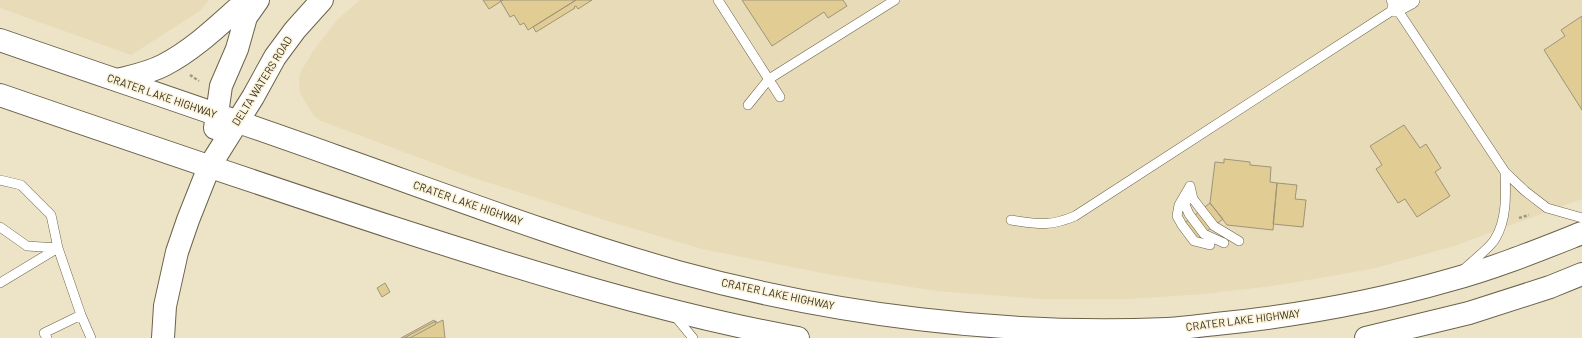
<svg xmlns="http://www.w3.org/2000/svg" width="1582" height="338" viewBox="0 0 1582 338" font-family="Barlow,sans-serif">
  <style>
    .built { fill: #e7dbb8 }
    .building { fill: #e1cd93; stroke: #9e947b }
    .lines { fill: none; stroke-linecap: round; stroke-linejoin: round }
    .lane-casing { stroke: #6b624a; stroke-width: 10 }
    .street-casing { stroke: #6b624a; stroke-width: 18 }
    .secondary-casing { stroke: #6b624a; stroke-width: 24 }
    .path { stroke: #9e9883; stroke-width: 2.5; stroke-dasharray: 3 2; stroke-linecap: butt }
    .lane { stroke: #fff; stroke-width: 9 }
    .street { stroke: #fff; stroke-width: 17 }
    .secondary { stroke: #fff; stroke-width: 22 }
    .labels { text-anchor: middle; stroke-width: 3; stroke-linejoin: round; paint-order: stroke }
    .street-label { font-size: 11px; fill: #312e23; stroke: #fbf1d5 }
  </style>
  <rect width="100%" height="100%" fill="#ede4c8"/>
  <path class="built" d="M0 0H209L200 11 131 55 0 8Z
    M360 0H1582V199L1454 246 1372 269 1273 286 1204 294 1129 299H1042L937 291 832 275 702 249 611 222 465 175 321 121 314 116 300 93 299 82 300 73 313 51 338 19Z"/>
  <path class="building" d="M483 0H503L489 9Z
    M500 0H576L528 30 524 23 520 25 514 15 510 17Z
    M576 0H592L578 9 576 6 574 7 575 8 536 32 533 27Z
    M742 0H843L847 6 828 18 824 12 772 46Z
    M1582 16V110L1544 50 1565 36 1561 30Z
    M1404 125 1420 148 1426 144 1441 168 1435 172 1450 196 1417 217 1405 199 1398 203 1376 169 1382 165 1370 146Z
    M1224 159 1250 162V165L1271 167 1270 182 1277 183 1273 230 1227 225 1210 203 1215 162 1224 163Z
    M1277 183 1297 185 1295 199 1306 200 1303 227 1273 224Z
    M1210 203 1223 219 1193 242 1181 226Z
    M385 283 390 292 382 297 377 288Z
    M434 320 436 324 410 338H401Z
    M443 320 445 338H404L436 321 437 323Z"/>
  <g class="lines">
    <g class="lane-casing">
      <path id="lane" d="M718 0 780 97
        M1391 0 1505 172 1525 191 1547 208 1582 218
        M748 105 769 79 895 0
        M0 180 21 185 51 215 58 248 0 283
        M1190 186 1179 205 1177 216 1182 225 1194 241 1210 245
        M1190 186 1193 199 1214 226 1239 241
        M1188 195 1185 205 1189 214 1204 234 1224 243
        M1011 220C1038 224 1049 227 1075 216L1396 8
        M0 227 27 246 58 248 81 315 91 338
        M1462 271C1469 264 1491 247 1495 239 1507 220 1506 194 1505 172
        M674 315 693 338
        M47 338 44 333 81 315"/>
    </g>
    <g class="street-casing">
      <path id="street" d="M1396 8 1411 0"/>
    </g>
    <g class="secondary-casing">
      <path id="secondary" d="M0 40C112 79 224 116 335 156 448 196 561 239 678 272 835 315 1004 336 1167 329 1183 328 1199 326 1216 324 1295 316 1374 302 1450 280 1495 268 1539 250 1582 233
        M117 80C133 76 149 73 164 65 195 49 221 23 247 0
        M0 95C131 140 262 185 394 228 527 271 661 313 798 338
        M215 128 221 86 237 49 246 17 258 0
        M163 338 165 306 177 252 188 220 209 167 253 97 275 57 295 30 322 0
        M1366 338 1469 313 1550 287 1582 274"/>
    </g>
    <path class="path" d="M190 75 199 81
      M1519 218 1529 215"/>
    <use href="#lane" class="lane"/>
    <use href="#street" class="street"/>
    <use href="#secondary" class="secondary"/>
  </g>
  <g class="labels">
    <g class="street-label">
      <text transform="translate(262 81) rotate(-58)" y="4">DELTA WATERS ROAD</text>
      <text transform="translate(162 96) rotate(19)" y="4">CRATER LAKE HIGHWAY</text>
      <text transform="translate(468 203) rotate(19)" y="4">CRATER LAKE HIGHWAY</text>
      <text transform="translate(778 294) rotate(12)" y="4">CRATER LAKE HIGHWAY</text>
      <text transform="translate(1243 320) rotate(-7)" y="4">CRATER LAKE HIGHWAY</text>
    </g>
  </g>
</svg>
